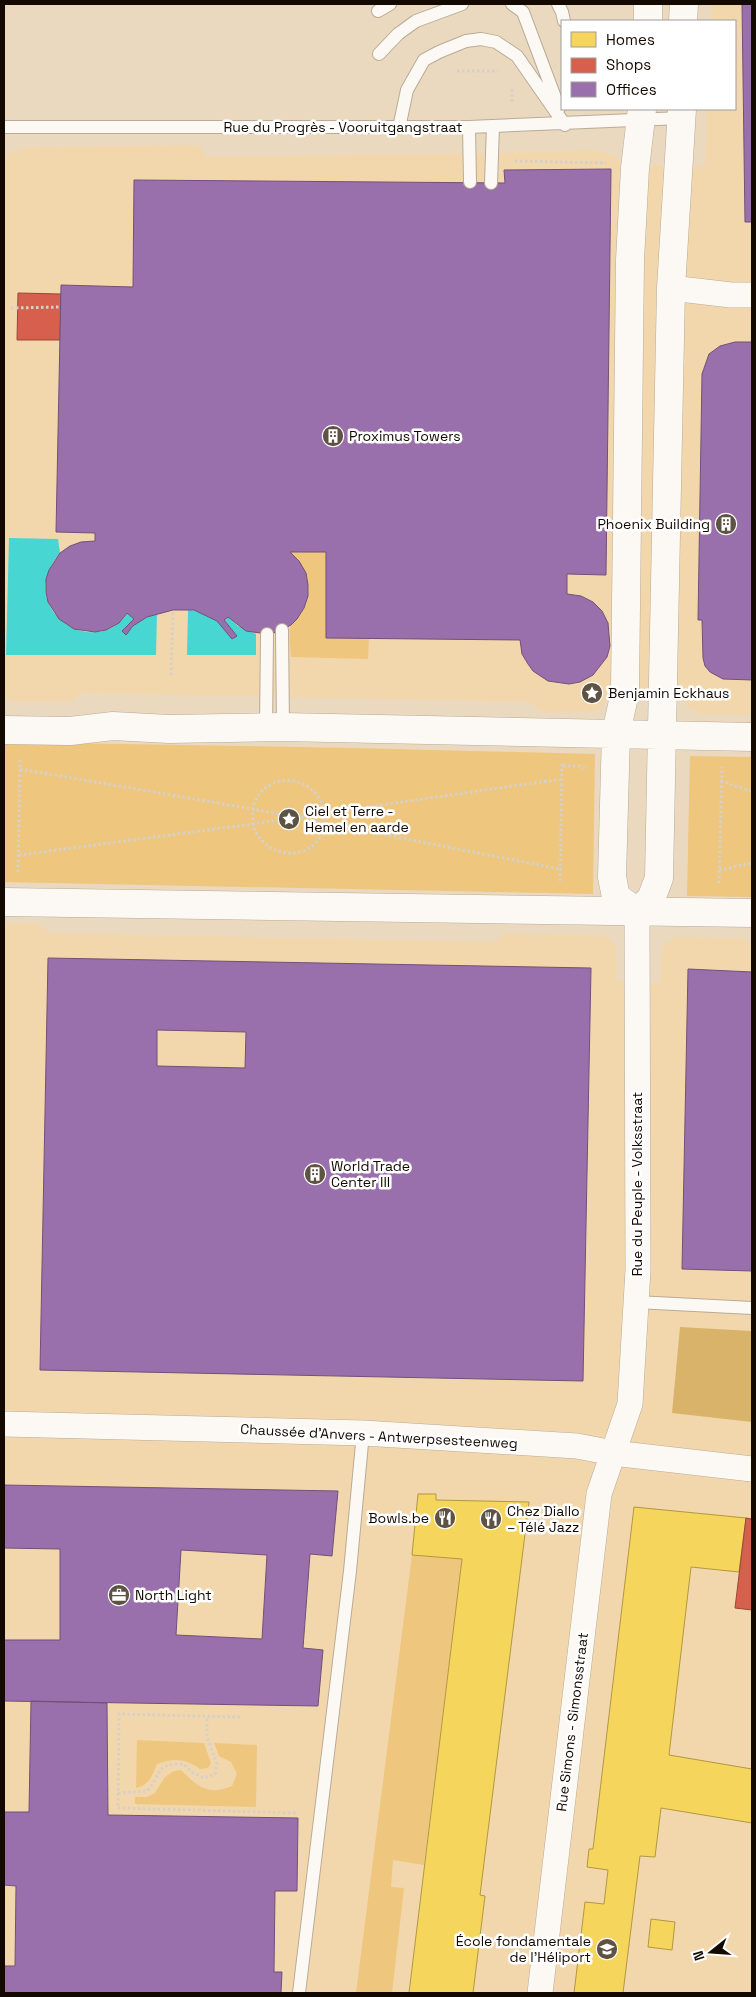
<svg xmlns="http://www.w3.org/2000/svg" width="756" height="1997" viewBox="0 0 756 1997" font-family="'Space Grotesk',sans-serif">
  <style>
    .built { fill: #f2d7ac }
    .green { fill: #eec67d }
    .forest { fill: #dab36b }
    .water { fill: #48d6d3 }
    .homes { fill: #f6d55c; stroke: #b29840 }
    .shops { fill: #d6604d; stroke: #9c4636 }
    .offices { fill: #9970ab; stroke: #715178; fill-rule: evenodd }
    .lines { fill: none; stroke-linecap: round; stroke-linejoin: round }
    .service-casing { stroke: #b9ab96; stroke-width: 14 }
    .minor-casing { stroke: #b9ab96; stroke-width: 26 }
    .tertiary-casing { stroke: #b9ab96; stroke-width: 29 }
    .path { stroke: #d6d0c8; stroke-width: 3; stroke-dasharray: 2.5 2.5; stroke-linecap: butt }
    .service { stroke: #fcf9f5; stroke-width: 12 }
    .minor { stroke: #fcf9f5; stroke-width: 25 }
    .tertiary { stroke: #fcf9f5; stroke-width: 28 }
    .labels { text-anchor: middle; stroke-width: 5; stroke-linejoin: round; paint-order: stroke }
    .street-label { font-size: 14px; fill: #130900; stroke: #fff }
    .poi-label { font-size: 14px; fill: #130900; stroke: #fff; text-anchor: start }
  </style>
  <rect width="100%" height="100%" fill="#ead9be"/>
  <path class="built" d="M712 4H752V715L700 714 691 709 686 704 683 691H611L603 706 596 711 586 712H542L530 702 81 693 72 702 4 701V157L12 152 32 147 194 145 202 147 205 157 504 153 585 150 610 154 620 161 621 165 705 166 707 109H735V21H711Z
    M4 923 40 924 48 933 496 942 503 934 599 935 608 937 616 946 617 981 660 984 662 950 665 944 676 937 745 938 752 946V1993H4Z"/>
  <path class="green" d="M290 552H326V638L369 639 368 659 291 657C291 650 288 631 291 625 293 620 300 615 303 610 315 589 306 567 290 552Z
    M4 742 352 748 595 754 593 894 4 882Z
    M690 756 752 757V897L687 896Z
    M412 1555 462 1559 424 1865 393 1860 391 1887 404 1888 392 1993H356Z
    M137 1740 204 1743 211 1763 208 1768 200 1769C186 1758 173 1758 157 1764 152 1776 149 1785 136 1788Z
    M214 1743 257 1745 256 1807 135 1804V1797H147L155 1793 165 1777 174 1771 181 1770C198 1787 208 1796 232 1786L237 1774 231 1762 219 1756Z"/>
  <path class="forest" d="M680 1327 752 1331V1422L672 1413Z"/>
  <path class="water" d="M9 538 58 539 60 553C12 609 96 662 127 613L134 619 122 631 126 635C134 624 143 618 157 613L156 655H6Z
    M188 610C206 610 223 626 237 636L224 620 228 617 238 626 256 634V655H187Z"/>
  <path class="homes" d="M418 1494H436V1500L529 1502 480 1895 485 1896 473 1993H409L462 1559 412 1555Z
    M634 1507 746 1518 739 1572 691 1567 669 1755 752 1769V1823L661 1808 655 1857 640 1856 623 1993H574L585 1902 604 1904 608 1870 587 1867 589 1849H593Z
    M651 1919 675 1922 672 1950 648 1947Z"/>
  <path class="shops" d="M18 293 61 294 60 340H17Z
    M746 1518 752 1519V1610L735 1608Z"/>
  <path class="offices" d="M742 4H752V222H745Z
    M611 169 606 575 567 574V594L581 596 593 602 602 611 608 623 610 646 607 657 593 675 580 682 569 684 548 681 533 671 528 664 522 654 520 640 326 638V552H290L299 561 306 573 308 585V596L304 608 297 619 291 625 278 632 267 634 246 631 228 617 224 620 237 636 232 639 217 621 194 610H173L147 617 133 626 126 635 122 631 134 619 127 613 119 623 106 630 95 632 74 629 59 619 48 602 46 592V579L49 570 60 553 70 546 81 542 95 541V533L56 532 61 285 133 287 134 180 505 183 504 170Z
    M735 342H752V680L723 679 710 672 705 666 703 658 702 620H698L702 374 709 354 720 346Z
    M48 958 591 968 583 1381 40 1370ZM157 1030 246 1032 245 1068 157 1066Z
    M688 969 752 972V1271L682 1269Z
    M4 1485 338 1491 332 1556 310 1554 303 1648 323 1650 318 1706 4 1701V1640H60V1549L4 1548ZM181 1550 267 1555 262 1639 176 1635Z
    M31 1701 107 1703 108 1815 298 1818 297 1891H275L274 1972H282L281 1993H4V1966H15L16 1886 4 1885V1812H29Z"/>
  <g class="lines">
    <g class="service-casing">
      <path id="service" d="M512 4 523 12 559 108
        M558 4 562 12 564 21
        M378 11 390 4
        M379 54 398 34 416 21 462 4
        M4 127H469L682 118
        M469 127 470 182
        M399 128 407 90 424 60 439 52 466 41 481 39 496 42 517 56 565 125
        M491 183 493 126
        M282 630 283 727
        M266 728 267 634
        M636 1302 752 1308
        M299 1993 350 1571 363 1433"/>
    </g>
    <g class="minor-casing">
      <path id="minor" d="M671 288 731 295H752
        M4 1424 363 1433 577 1446 613 1453 752 1469
        M540 1993 599 1494 630 1404 638 1270 637 912"/>
    </g>
    <g class="tertiary-casing">
      <path id="tertiary" d="M648 21V4
        M683 21 684 4
        M4 730 70 731 113 726 169 729 283 727 752 737
        M4 902 752 913
        M637 912 616 897 612 877 616 733 625 692 630 260 635 168 642 109
        M637 912 651 899 659 878 671 288 682 109"/>
    </g>
    <path class="path" d="M457 71H498
      M512 89V102
      M515 161 606 163
      M11 308 60 307
      M171 675 173 610
      M563 766H580L586 769
      M20 769 253 809 560 869
      M721 780 732 785 752 791
      M325 813C325 819 325 827 323 832 308 865 261 857 253 824Z
      M19 855 253 824C253 817 252 810 254 804 267 768 318 775 325 813L562 779
      M719 870 752 863
      M18 872 20 760
      M560 881 562 762
      M719 883 722 767
      M240 1717 119 1714 118 1808 297 1813
      M118 1793 147 1791C162 1774 155 1763 183 1764L192 1772 204 1778 215 1774 217 1764 207 1737V1716"/>
    <use href="#service" class="service"/>
    <use href="#minor" class="minor"/>
    <use href="#tertiary" class="tertiary"/>
  </g>
  <defs>
    <g id="building-disc" transform="scale(1.125)"><circle r="9.5" fill="#5e5242" stroke="#fff"/><path d="M-4-6H4V6H1V3H-1V6H-4ZM-2.5-4.3h1.7v1.8h-1.7ZM.8-4.3h1.7v1.8H.8ZM-2.5-1h1.7V.8h-1.7ZM.8-1h1.7V.8H.8Z" fill="#fff"/></g>
    <g id="sight-disc" transform="scale(1.125)"><circle r="9.5" fill="#5e5242" stroke="#fff"/><path d="M0-6L1.8-2.2L6-1.7L2.9 1.2L3.7 5.4L0 3.3L-3.7 5.4L-2.9 1.2L-6-1.7L-1.8-2.2Z" fill="#fff"/></g>
    <g id="restaurant-disc" transform="scale(1.125)"><circle r="9.5" fill="#5e5242" stroke="#fff"/><path d="M-5-6h1v4h1v-4h1v4h1v-4h1v5L-1.5 .5V6h-2V.5L-5-1ZM5-6V6H3V1.5H1.5Q1.5-4 5-6Z" fill="#fff"/></g>
    <g id="office-disc" transform="scale(1.125)"><circle r="9.5" fill="#5e5242" stroke="#fff"/><path d="M-6-3h4V-5.5h4V-3h4V5H-6ZM-1-4.5V-3h2v-1.5ZM-6 0V1H6V0Z" fill="#fff"/></g>
    <g id="school-disc" transform="scale(1.125)"><circle r="9.5" fill="#5e5242" stroke="#fff"/><path d="M0-5L7-2L0 1L-7-2ZM-4 1L0 2.5L4 1V4Q0 6-4 4Z" fill="#fff"/></g>
  </defs>
  <g fill-rule="evenodd">
    <use href="#building-disc" x="333" y="436"/>
    <use href="#building-disc" x="726" y="524"/>
    <use href="#sight-disc" x="592" y="693"/>
    <use href="#sight-disc" x="289" y="819"/>
    <use href="#building-disc" x="315" y="1174"/>
    <use href="#restaurant-disc" x="445" y="1518"/>
    <use href="#restaurant-disc" x="491" y="1519"/>
    <use href="#office-disc" x="119" y="1595"/>
    <use href="#school-disc" x="607" y="1949"/>
  </g>
  <g class="labels">
    <g class="street-label">
      <text x="343" y="132">Rue du Progrès - Vooruitgangstraat</text>
      <text transform="translate(637 1184) rotate(-90)" y="5">Rue du Peuple - Volksstraat</text>
      <text transform="translate(379 1436) rotate(3)" y="5">Chaussée d'Anvers - Antwerpsesteenweg</text>
      <text transform="translate(572 1722) rotate(-83)" y="5">Rue Simons - Simonsstraat</text>
    </g>
    <g class="poi-label">
      <text x="349" y="441">Proximus Towers</text>
      <text x="710" y="529" text-anchor="end">Phoenix Building</text>
      <text x="608" y="698">Benjamin Eckhaus</text>
      <text x="305" y="816">Ciel et Terre -<tspan x="305" dy="16">Hemel en aarde</tspan></text>
      <text x="331" y="1171">World Trade<tspan x="331" dy="16">Center III</tspan></text>
      <text x="507" y="1516">Chez Diallo<tspan x="507" dy="16">– Télé Jazz</tspan></text>
      <text x="429" y="1523" text-anchor="end">Bowls.be</text>
      <text x="135" y="1600">North Light</text>
      <text x="591" y="1946" text-anchor="end">École fondamentale<tspan x="591" dy="16">de l'Héliport</tspan></text>
    </g>
  </g>
  <rect width="756" height="1997" fill="none" stroke="#130900" stroke-width="10"/>
  <rect x="561" y="20" width="175" height="90" fill="#ffffff" stroke="#a19d99"/>
  <rect x="571" y="32" width="25" height="15" fill="#f6d55c" stroke="#a19d99"/>
  <text x="606" y="45" font-size="15" fill="#130900">Homes</text>
  <rect x="571" y="58" width="25" height="15" fill="#d6604d" stroke="#a19d99"/>
  <text x="606" y="70" font-size="15" fill="#130900">Shops</text>
  <rect x="571" y="82" width="25" height="15" fill="#9970ab" stroke="#a19d99"/>
  <text x="606" y="95" font-size="15" fill="#130900">Offices</text>
  <g transform="translate(711 1952) rotate(253)" stroke="#ffffff" stroke-width="4" paint-order="stroke">
  <path d="M0-4L9 19L0 12L-9 19Z" fill="#130900"/>
  <text y="-8" font-size="14" font-weight="bold" text-anchor="middle" fill="#130900">N</text>
  </g>
</svg>
